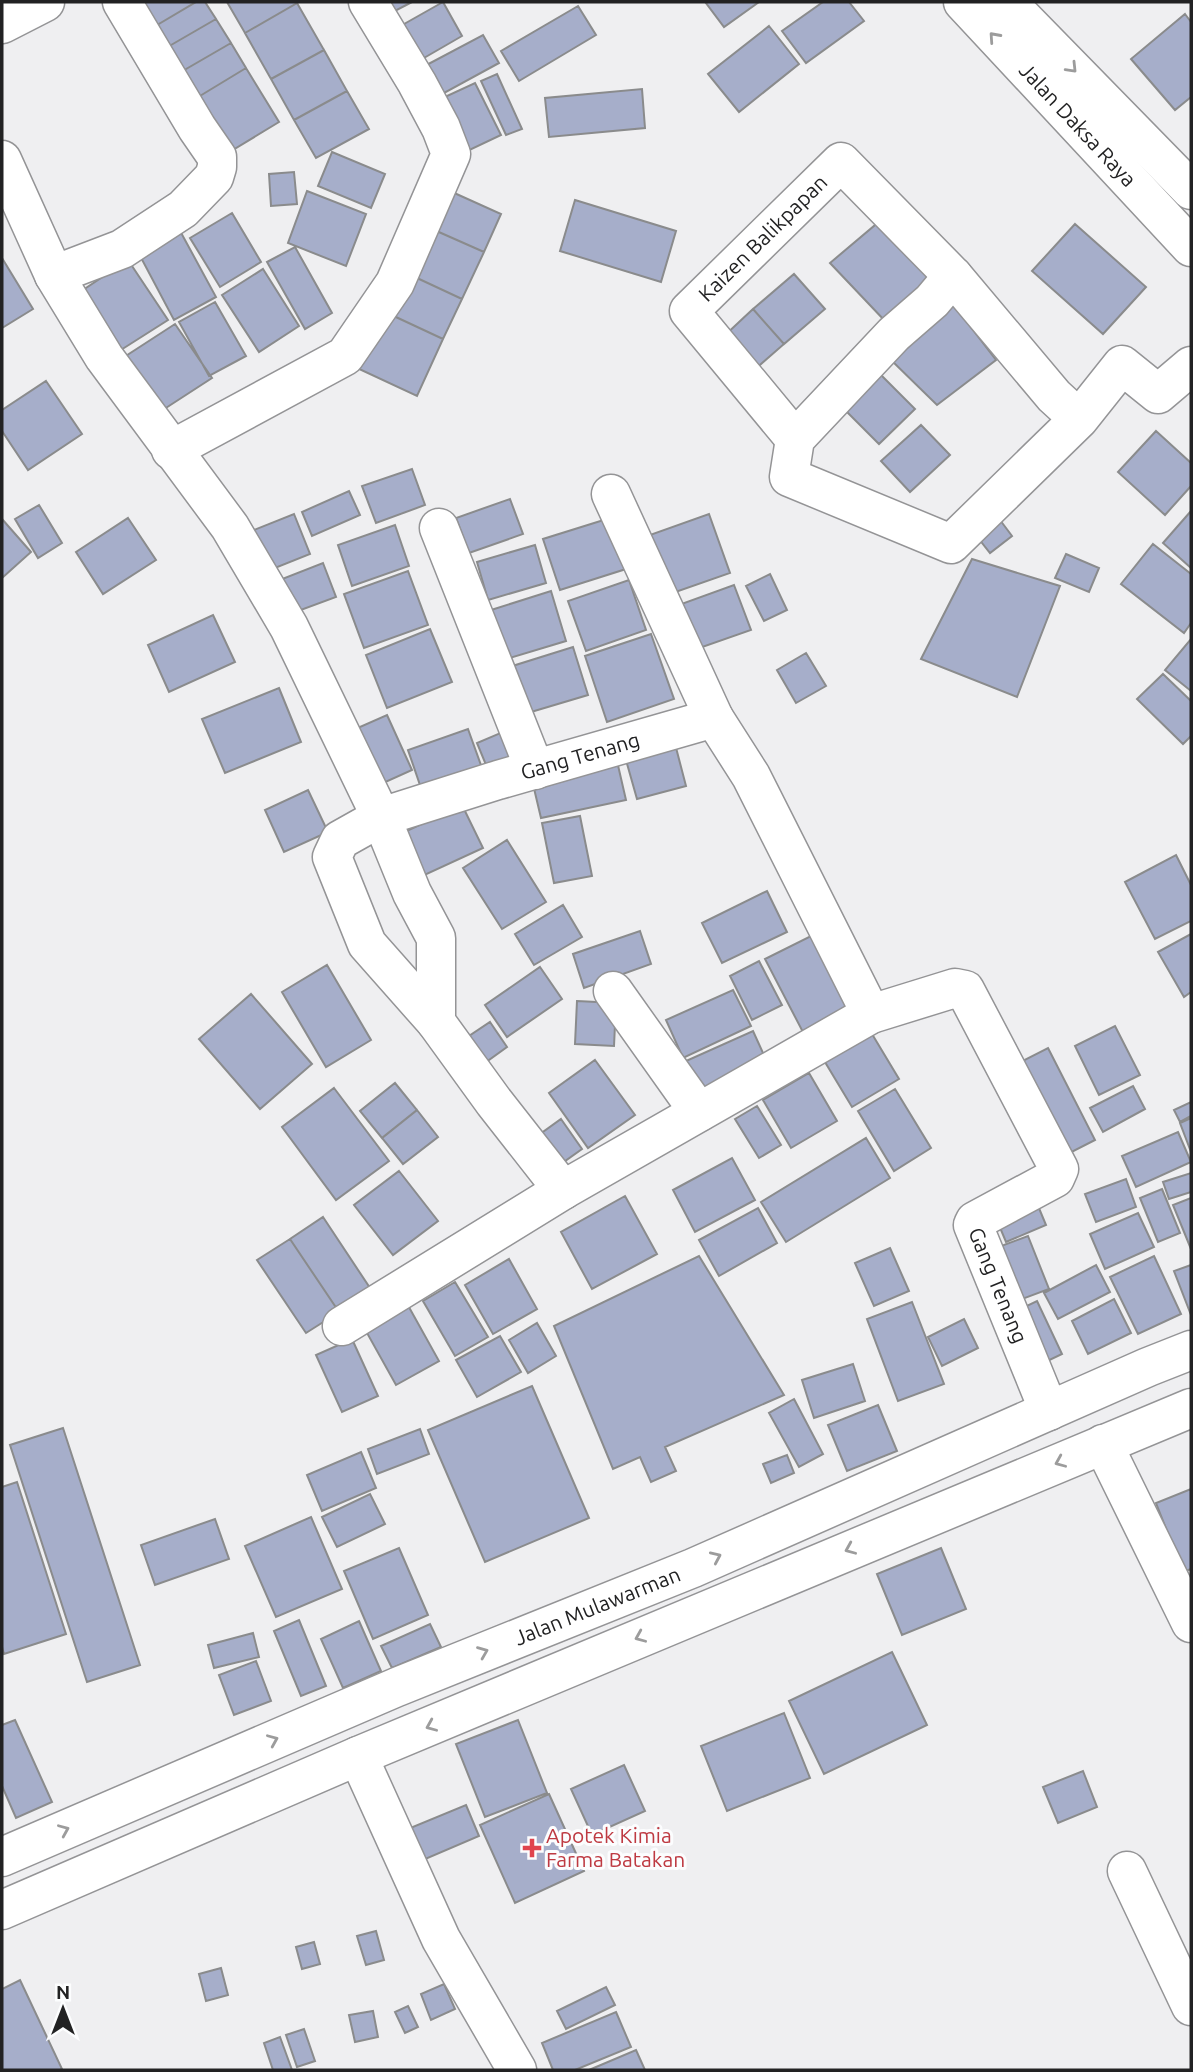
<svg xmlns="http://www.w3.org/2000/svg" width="1193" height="2072" viewBox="0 0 1193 2072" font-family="Ubuntu,sans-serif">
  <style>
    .building { fill: #a6aeca; stroke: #8a8b8c; stroke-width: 2 }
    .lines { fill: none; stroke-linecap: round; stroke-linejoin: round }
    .minor-casing { stroke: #949496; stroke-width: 41 }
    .highway-casing { stroke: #949496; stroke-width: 41 }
    .minor { stroke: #fff; stroke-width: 38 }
    .highway { stroke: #fff; stroke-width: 38 }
    .oneway { stroke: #9c9c9c }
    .health-dot { fill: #e0444e; stroke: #fcfdfe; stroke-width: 2.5 }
    .labels { text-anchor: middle; stroke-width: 6; stroke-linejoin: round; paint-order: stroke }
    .street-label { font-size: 21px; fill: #222223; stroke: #fcfdfe }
    .health-label { font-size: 21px; fill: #be3a42; stroke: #fcfdfe; text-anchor: start }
  </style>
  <rect width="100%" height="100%" fill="#efeff1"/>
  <path class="building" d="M129 2H196L147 31Z
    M196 2H205L216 19 159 52 147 31Z
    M227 2H296L297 3 245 33Z
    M390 2H412L395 11Z
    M443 2 462 36 417 62 397 28Z
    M707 2H759L724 27 706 3Z
    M823 2H849L864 21 806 63 782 31Z
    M297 3 324 50 271 79 245 33Z
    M578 6 596 35 519 81 501 51Z
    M1185 14 1191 22V97L1175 110 1131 59Z
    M216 19 231 43 174 76 159 52Z
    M769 26 799 64 739 112 708 74Z
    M483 35 499 63 435 98 419 69Z
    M231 43 246 68 190 102 174 76Z
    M324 50 347 91 294 120 271 79Z
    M246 68 279 122 223 156 190 102Z
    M497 74 522 129 506 135 481 81Z
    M475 83 501 135 459 155 434 102Z
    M642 89 645 128 549 137 545 98Z
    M347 91 369 129 316 158 294 120Z
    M332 152 385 174 371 208 318 186Z
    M294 172 297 204 271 206 269 174Z
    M441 187 501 214 484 252 423 225Z
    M307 191 366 214 346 266 288 243Z
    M575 200 676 231 661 282 560 251Z
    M232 213 261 262 220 287 190 238Z
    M887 215 938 271 886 322 830 263Z
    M1075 224 1146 287 1103 334 1032 271Z
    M423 225 484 252 462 299 402 271Z
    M179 229 216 297 174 320 138 252Z
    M295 247 332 313 305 329 267 262Z
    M2 258 33 309 2 328Z
    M128 260 168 320 113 355 74 296Z
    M263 269 299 326 259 352 222 295Z
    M402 271 462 299 443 339 383 311Z
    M794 274 825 309 784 344 753 309Z
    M950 300 996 360 937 405 890 359Z
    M215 302 246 356 209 376 179 322Z
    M753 309 784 344 753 371 723 337Z
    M383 311 443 339 417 396 357 368Z
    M175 324 212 378 152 417 115 363Z
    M878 372 915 409 879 444 843 408Z
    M46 381 82 434 28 470 2 431V410Z
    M921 425 950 455 910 492 881 461Z
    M1156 431 1191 463V486L1165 515 1118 472Z
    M412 469 425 505 376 523 362 486Z
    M349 491 360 515 312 536 302 512Z
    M510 499 523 534 469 553 456 518Z
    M39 505 62 543 38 558 15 519Z
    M1191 511V568L1163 543Z
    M294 514 310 554 260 574 244 534Z
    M709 514 730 573 667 595 647 536Z
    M997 516 1012 536 990 553 975 534Z
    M128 518 156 560 103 594 76 552Z
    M610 518 626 569 560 590 543 539Z
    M2 519 31 552 2 578Z
    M395 525 409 566 352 586 338 545Z
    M1153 544 1191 574V623L1184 633 1121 584Z
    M535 545 546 583 488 600 477 562Z
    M1066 554 1099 568 1089 592 1055 578Z
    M972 559 1060 586 1017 697 921 659Z
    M323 563 336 597 290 614 277 581Z
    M408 571 428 625 364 648 344 594Z
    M770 574 787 610 764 621 746 586Z
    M629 580 646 630 586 651 568 601Z
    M734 585 751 630 688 652 673 607Z
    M551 591 566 641 503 660 488 611Z
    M213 615 235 662 169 692 148 645Z
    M430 629 452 682 387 708 366 655Z
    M651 634 674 699 607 722 585 656Z
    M1191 639V691L1165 670Z
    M573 647 588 695 521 715 506 668Z
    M806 653 826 686 796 703 777 670Z
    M1163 674 1191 701V736L1183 744 1137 699Z
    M279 688 301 742 225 773 202 719Z
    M387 715 412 770 370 789 344 734Z
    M468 729 482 768 421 788 408 750Z
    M510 729 525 763 491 777 477 743Z
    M674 740 686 786 637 799 624 753Z
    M617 761 626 800 541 818 532 780Z
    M308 790 328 832 284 852 265 810Z
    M462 805 483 848 418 878 398 835Z
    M580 816 592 876 554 883 542 823Z
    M507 840 546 902 502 929 463 868Z
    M1176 855 1191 885V921L1155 939 1125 882Z
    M767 891 787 932 722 963 702 923Z
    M563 905 582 937 534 965 515 934Z
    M640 931 651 964 584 988 573 954Z
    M821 931 860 1007 805 1036 765 959Z
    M1191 934V992L1184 997 1158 952Z
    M759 961 782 1005 752 1020 730 976Z
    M327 965 371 1040 326 1067 282 992Z
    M540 967 562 999 507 1037 485 1005Z
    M733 990 751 1026 683 1058 666 1020Z
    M251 994 312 1064 260 1109 199 1039Z
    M577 1001 616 1003 614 1046 575 1044Z
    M490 1022 507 1047 475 1070 457 1044Z
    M1115 1026 1140 1075 1099 1095 1075 1046Z
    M753 1031 768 1064 701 1094 686 1061Z
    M872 1034 899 1079 852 1107 825 1062Z
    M1048 1048 1095 1140 1056 1160 1009 1068Z
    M595 1060 635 1115 588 1148 549 1093Z
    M809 1073 837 1121 791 1148 763 1100Z
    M395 1083 417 1110 382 1138 360 1111Z
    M1133 1086 1145 1109 1103 1132 1090 1108Z
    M334 1088 389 1161 336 1200 282 1127Z
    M895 1089 931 1148 894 1171 858 1111Z
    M1191 1102V1116L1180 1122 1174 1110Z
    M757 1106 781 1145 759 1158 735 1119Z
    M417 1110 438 1137 403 1164 382 1138Z
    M1191 1118V1152L1180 1123Z
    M561 1119 582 1149 551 1171 529 1142Z
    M1178 1132 1191 1162 1136 1187 1122 1156Z
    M866 1138 890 1178 786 1242 761 1202Z
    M732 1158 755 1200 695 1232 673 1190Z
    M399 1171 438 1221 393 1255 354 1205Z
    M1191 1173V1192L1169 1199 1163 1182Z
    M1126 1179 1136 1207 1096 1222 1085 1194Z
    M1162 1189 1180 1233 1158 1242 1140 1198Z
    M625 1196 657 1254 592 1289 561 1232Z
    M1191 1198V1249L1173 1205Z
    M1036 1201 1046 1225 1006 1242 996 1218Z
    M758 1208 777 1243 719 1276 699 1240Z
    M1138 1213 1154 1247 1105 1269 1090 1234Z
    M323 1217 372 1291 339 1312 290 1239Z
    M1028 1236 1049 1289 1006 1305 985 1252Z
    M290 1239 339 1312 306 1333 257 1260Z
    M890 1248 909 1291 874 1306 855 1263Z
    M699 1256 784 1395 665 1447 676 1471 651 1482 640 1457 613 1469 554 1326Z
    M1154 1256 1181 1314 1138 1334 1110 1277Z
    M509 1259 537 1309 493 1334 465 1285Z
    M1096 1265 1110 1292 1058 1319 1044 1293Z
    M1191 1265V1315L1174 1271Z
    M455 1282 488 1337 455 1356 423 1301Z
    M1114 1299 1131 1333 1088 1354 1072 1321Z
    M405 1300 439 1361 396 1385 362 1324Z
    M1037 1301 1062 1354 1035 1367 1010 1314Z
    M912 1302 944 1384 898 1401 867 1319Z
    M964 1319 978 1348 942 1366 928 1337Z
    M537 1323 556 1356 528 1373 509 1340Z
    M500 1336 521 1372 477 1397 456 1360Z
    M352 1339 378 1396 342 1412 316 1355Z
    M853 1364 865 1401 814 1418 802 1380Z
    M532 1386 589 1518 485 1562 428 1430Z
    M794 1399 823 1454 799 1467 769 1413Z
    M878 1405 897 1451 847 1471 828 1425Z
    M63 1428 140 1665 87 1682 10 1445Z
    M420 1429 429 1454 377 1474 368 1449Z
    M361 1452 376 1488 322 1511 307 1475Z
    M787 1455 794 1473 771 1483 763 1464Z
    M17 1482 66 1634 4 1654 2 1647V1487Z
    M1191 1489V1569L1183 1572 1156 1503Z
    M370 1494 385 1524 337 1547 322 1517Z
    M311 1517 342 1589 276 1617 245 1546Z
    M215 1519 229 1559 155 1585 141 1545Z
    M399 1548 428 1615 373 1639 344 1571Z
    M941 1548 966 1609 902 1635 877 1574Z
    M299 1620 326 1686 301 1696 274 1631Z
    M359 1621 381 1671 343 1688 321 1639Z
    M430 1624 441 1647 392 1668 381 1646Z
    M253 1633 259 1657 214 1668 208 1645Z
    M892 1652 927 1725 824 1774 789 1701Z
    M256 1661 271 1701 234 1715 219 1675Z
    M784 1713 810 1778 727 1811 701 1746Z
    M15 1720 52 1802 16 1818 2 1786V1725Z
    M518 1720 547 1793 485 1817 456 1744Z
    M624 1765 645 1811 592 1835 571 1789Z
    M1083 1771 1097 1807 1058 1823 1043 1787Z
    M549 1794 584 1871 515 1903 480 1825Z
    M466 1805 479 1836 416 1863 403 1831Z
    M376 1931 384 1960 366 1965 357 1936Z
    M314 1942 320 1964 302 1969 296 1947Z
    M221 1968 228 1995 206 2001 199 1974Z
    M20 1980 62 2069 60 2070H2V1989Z
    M444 1984 455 2009 431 2020 421 1994Z
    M606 1987 615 2005 566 2029 557 2011Z
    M408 2006 418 2027 405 2033 395 2012Z
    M373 2011 378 2037 355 2042 349 2015Z
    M616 2012 631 2047 575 2070H553L542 2043Z
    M304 2029 315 2061 297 2067 286 2035Z
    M280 2037 292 2070H273L264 2043Z
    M636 2050 645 2070H589Z"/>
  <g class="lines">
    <g class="minor-casing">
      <g id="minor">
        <path id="s1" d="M963 2 1191 247"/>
        <path d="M1007 2 1191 190"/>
        <path d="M2 24 45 2"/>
        <path d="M2 160 54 275 104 357 230 527 289 627 381 817 412 893 436 938V1022L494 1102 563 1190"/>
        <path d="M54 275 122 249 183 209 214 177 217 167V157L197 128 122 2"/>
        <path d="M1079 419 951 544 789 477 795 439 894 334 932 301 953 276 1054 396 1079 419 1122 365 1158 394 1191 366"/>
        <path id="s2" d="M795 439 689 311 841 162 953 276"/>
        <path d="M171 450 345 356 395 283 451 154 441 128 417 83 368 2"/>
        <path d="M611 494 714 718"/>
        <path d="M439 528 535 770"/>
        <path d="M613 991 699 1112"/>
        <path id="s3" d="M436 1022 367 944 332 857 340 840 381 817 498 780 714 718 751 776 871 1014"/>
        <path id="s4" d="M342 1326 563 1190 871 1014 955 988 965 990 1059 1169 1055 1178 975 1221 973 1225 1049 1411"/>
        <path d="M1103 1444 1191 1623"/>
        <path d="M358 1756 441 1939 517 2070"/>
        <path d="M1127 1871 1191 2006"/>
      </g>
    </g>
    <g class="highway-casing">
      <g id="highway">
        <path id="s5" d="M2 1857 397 1687 693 1568 1148 1367 1191 1350"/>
        <path d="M2 1910 358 1756 1191 1408"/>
      </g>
    </g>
    <use href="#minor" class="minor"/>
    <use href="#highway" class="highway"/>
  </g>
  <defs><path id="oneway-chevron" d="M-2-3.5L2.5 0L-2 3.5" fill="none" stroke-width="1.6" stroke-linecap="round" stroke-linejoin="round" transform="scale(1.75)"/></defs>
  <g class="oneway">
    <use href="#oneway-chevron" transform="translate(994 37) rotate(-132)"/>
    <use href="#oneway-chevron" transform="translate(1072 68) rotate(46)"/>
    <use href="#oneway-chevron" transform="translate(1060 1462) rotate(157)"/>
    <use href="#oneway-chevron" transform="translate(850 1549) rotate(157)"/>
    <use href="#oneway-chevron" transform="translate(716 1557) rotate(-24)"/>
    <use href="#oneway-chevron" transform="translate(640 1637) rotate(157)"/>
    <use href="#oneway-chevron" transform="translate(483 1652) rotate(-22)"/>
    <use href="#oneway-chevron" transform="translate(431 1726) rotate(157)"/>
    <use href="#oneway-chevron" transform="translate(273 1740) rotate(-23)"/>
    <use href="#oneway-chevron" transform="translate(64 1830) rotate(-23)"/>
  </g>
  <path class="health-dot" d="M528.5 1837.5h7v7h7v7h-7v7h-7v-7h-7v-7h7z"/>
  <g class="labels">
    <g class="street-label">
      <text dy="7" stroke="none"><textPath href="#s1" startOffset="168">Jalan Daksa Raya</textPath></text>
      <text dy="7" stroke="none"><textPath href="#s2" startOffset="270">Kaizen Balikpapan</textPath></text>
      <text dy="7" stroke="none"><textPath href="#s3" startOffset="472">Gang Tenang</textPath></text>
      <text dy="7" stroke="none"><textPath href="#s4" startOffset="1085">Gang Tenang</textPath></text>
      <text dy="7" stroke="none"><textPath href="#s5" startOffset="646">Jalan Mulawarman</textPath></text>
    </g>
    <g class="health-label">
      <text x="546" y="1843">Apotek Kimia<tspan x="546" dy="24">Farma Batakan</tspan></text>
    </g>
  </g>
  <rect width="1193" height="2072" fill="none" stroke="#222223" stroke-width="7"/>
  <g transform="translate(63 2009)" stroke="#fcfdfe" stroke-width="5" paint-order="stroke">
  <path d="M0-5L12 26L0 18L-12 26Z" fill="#222223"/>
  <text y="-10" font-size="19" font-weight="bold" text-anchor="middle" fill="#222223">N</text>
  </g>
</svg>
